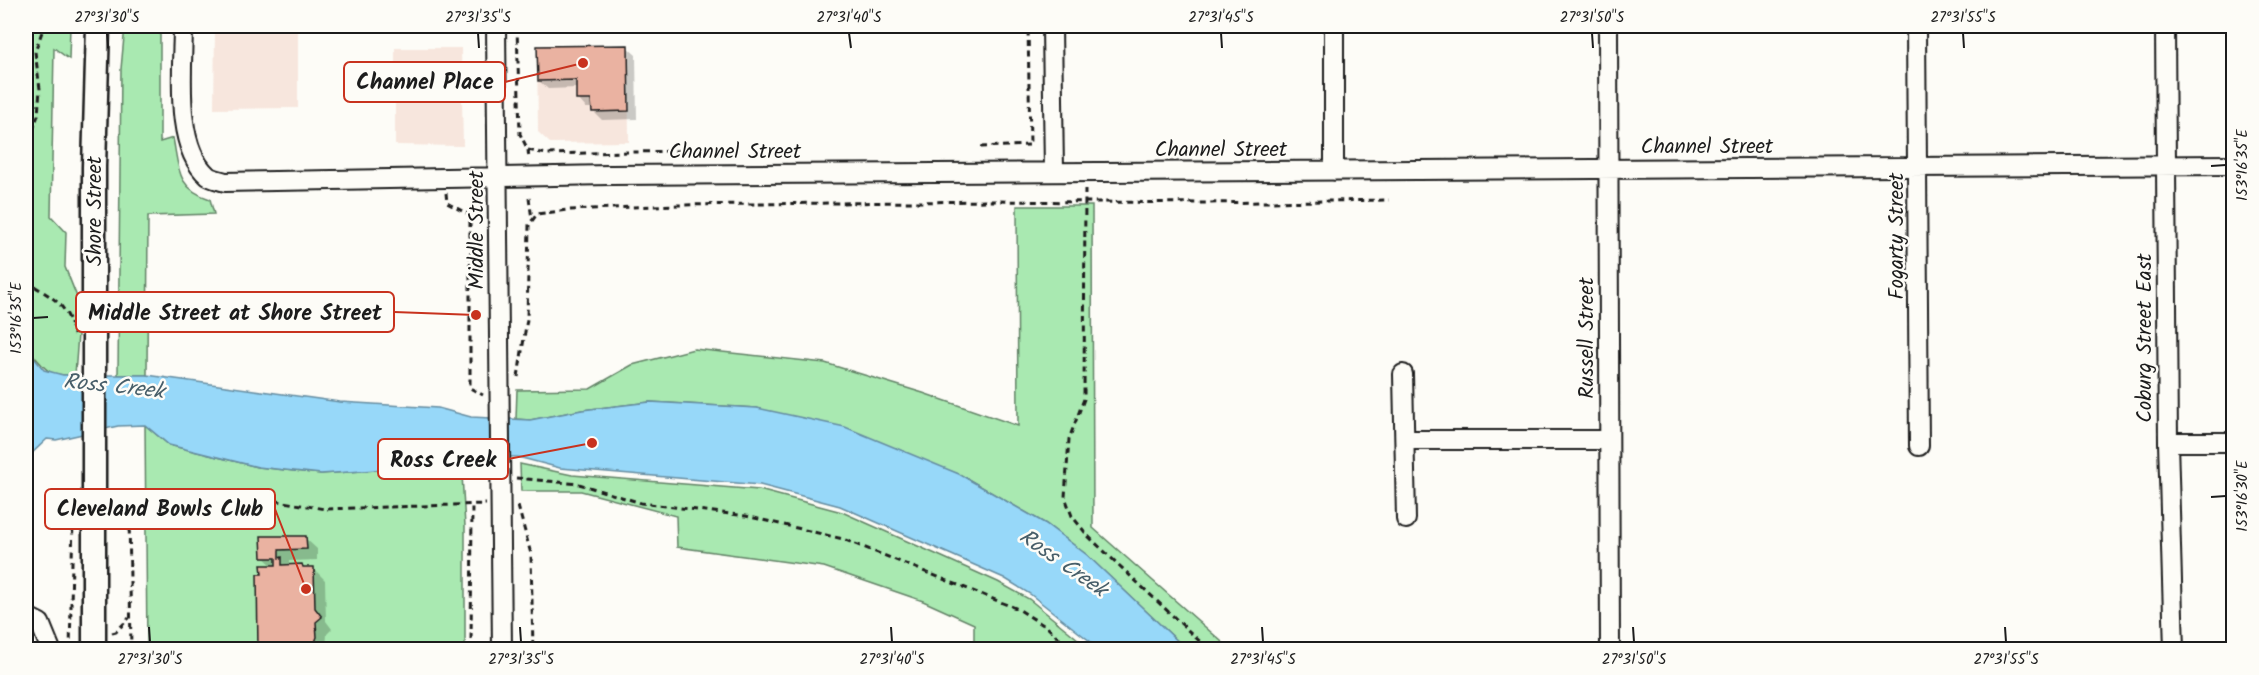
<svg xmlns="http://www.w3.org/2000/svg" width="2259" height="675" viewBox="0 0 2259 675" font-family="Kalam,sans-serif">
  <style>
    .built { fill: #f7e6dd }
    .green { fill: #a9e9b1; stroke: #628266; stroke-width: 1.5 }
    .water { fill: #97d8f9; stroke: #668da1; stroke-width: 1.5 }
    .shadow { fill: #0003 }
    .building { fill: #eab2a1; stroke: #1c1c1c; stroke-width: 1.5 }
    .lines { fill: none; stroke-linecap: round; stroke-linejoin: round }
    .minor-casing { stroke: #1c1c1c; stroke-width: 22 }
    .major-casing { stroke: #1c1c1c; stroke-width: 27 }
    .path { stroke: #1c1c1c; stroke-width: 3; stroke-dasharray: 6 4.5; stroke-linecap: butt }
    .minor { stroke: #fdfcf7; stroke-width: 18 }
    .major { stroke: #fdfcf7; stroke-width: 22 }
    .ticks { fill: none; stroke: #1c1c1c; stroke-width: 2 }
    .labels { text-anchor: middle; stroke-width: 5; stroke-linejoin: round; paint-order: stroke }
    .street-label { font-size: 21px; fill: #1c1c1c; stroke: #fdfcf7 }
    .water-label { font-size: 22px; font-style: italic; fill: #475e69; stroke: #fdfcf7 }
    .leader { fill: none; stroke: #c8321e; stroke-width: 2 }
    .callout-dot { fill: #c8321e; stroke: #fdfcf7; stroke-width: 2 }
    .callout { fill: #fdfcf7; stroke: #c8321e; stroke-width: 2 }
    .callout-label { font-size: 22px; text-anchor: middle; font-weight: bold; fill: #1c1c1c }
    .neatline { fill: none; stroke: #1c1c1c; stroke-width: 2 }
    .ticks-label { font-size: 15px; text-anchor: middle; fill: #1c1c1c }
  </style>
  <rect width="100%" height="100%" fill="#fdfcf7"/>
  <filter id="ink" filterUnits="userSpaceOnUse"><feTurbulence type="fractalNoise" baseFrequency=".0167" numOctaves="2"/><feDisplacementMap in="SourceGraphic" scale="12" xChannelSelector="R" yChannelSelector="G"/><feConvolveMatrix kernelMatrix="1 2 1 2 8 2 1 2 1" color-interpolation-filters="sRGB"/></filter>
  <g filter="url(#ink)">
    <path class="built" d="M215 26H298V108L214 109Z
      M628 45 629 142 550 143 538 132 537 46Z
      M395 48H461L463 146 395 145Z"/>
    <path class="green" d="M26 26H70L69 59 54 48 51 216 66 232 65 267 77 297 78 334 75 375C41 376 47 366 26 348Z
      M125 26H160V142L173 138C179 168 176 188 210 199L214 214 148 216 147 375H118L121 69Z
      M1017 206H1092L1093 528 1230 649H1186L1087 555 1046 524 961 475 757 408 650 402 582 410 530 420 516 419 517 390 590 389 632 365 694 349 825 363 923 393 1018 426Z
      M145 425 169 445 258 467 321 474 431 466 461 457 465 526V649H147Z
      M520 464 572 475 759 490 842 512 998 582 1029 599 1090 649H974V624L923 601 824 567 677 547 676 516 581 491H521Z"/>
    <path class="water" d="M26 348 44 370 63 375H147L340 402 438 408 471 417 530 420 582 410 650 402 757 408 845 427 959 474 1046 524 1087 555 1186 649H1100L1030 594 1004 578 840 506 760 485 560 468 518 457H461L431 466 321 474 258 467 169 445 145 425 118 426 56 440 47 439 30 455 26 456Z"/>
    <path class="shadow" d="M627 47 636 55 637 119 602 120 593 111V108H586L578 99 577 88 548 89 539 81Z
      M305 538 317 549V560L289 561V566H302L305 569H314L325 580 326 621 332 629 327 634 326 650H259L273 566 263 557Z"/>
    <path class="building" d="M628 45 629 111 592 112 591 100H576V80L538 81 537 46Z
      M261 536H306L307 549 279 550V558L282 557V565L302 564 303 567H314L315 608 322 617 316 622 317 637 312 650H258L257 574H262L261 565H276V558H262Z"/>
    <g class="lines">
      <g class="minor-casing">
        <path id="minor" d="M183 26C183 68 173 146 208 176 212 179 220 180 225 182L609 175 2234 165
          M496 26 502 650
          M1052 26 1054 172
          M1334 26V171
          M1608 26 1610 650
          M1916 26 1919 446
          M2165 26 2168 442 2174 650
          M1403 374 1406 519
          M1405 440H1609
          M2168 442H2234
          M26 616 40 623 51 650"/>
      </g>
      <g class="major-casing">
        <path id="major" d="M94 650V167L98 26"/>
      </g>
      <path class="path" d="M517 26 520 134 528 150 529 159
        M981 147 1030 145 1028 26
        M26 150 38 115 40 89 35 52 44 26
        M528 150 546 154 677 151 726 152
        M1085 189 1084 399 1069 439 1065 497 1072 516 1088 536 1209 650
        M446 193 447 203 470 215V388L483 395
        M529 198 532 219
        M26 281C52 298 67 302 74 335
        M518 377 527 319 529 225 537 214 568 210 678 205 991 201 1204 203 1389 200
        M516 478 579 484 641 503 746 516 843 539 1018 609 1048 628 1072 650
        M518 506 531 554 533 650
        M112 633 116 632 129 618
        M70 650 73 518
        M131 650 129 512 137 498 162 491 254 497 325 509 486 504
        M471 650 472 504"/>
      <use href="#minor" class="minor"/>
      <use href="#major" class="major"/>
    </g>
  </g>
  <path class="ticks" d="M107 33 108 48M478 33 479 48M849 33 851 48M1221 33 1222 48M1592 33 1593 48M1963 33 1964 48M2211 166 2226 165M33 318 48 317M2211 497 2226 496M149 627 150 642M520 627 521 642M891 627 892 642M1262 627 1263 642M1633 627 1634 642M2005 627 2006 642"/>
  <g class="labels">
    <g class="street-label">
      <text x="1707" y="153">Channel Street</text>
      <text x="1221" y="156">Channel Street</text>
      <text x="735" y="158">Channel Street</text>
      <text transform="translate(94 211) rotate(-90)" y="7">Shore Street</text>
      <text transform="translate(476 230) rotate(-90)" y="7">Middle Street</text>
      <text transform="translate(1896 236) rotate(-90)" y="7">Fogarty Street</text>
      <text transform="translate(1586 338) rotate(-90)" y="7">Russell Street</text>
      <text transform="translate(2144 338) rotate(-90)" y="7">Coburg Street East</text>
    </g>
    <g class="water-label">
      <text transform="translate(114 385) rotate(6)" y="8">Ross Creek</text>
      <text transform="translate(1064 562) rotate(35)" y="8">Ross Creek</text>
    </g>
  </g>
  <path class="leader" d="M583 63L505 82M476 315L394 312M592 443L508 459M306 589L275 509"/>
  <g class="callout-dot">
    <circle cx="583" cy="63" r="6"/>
    <circle cx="476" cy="315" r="6"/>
    <circle cx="592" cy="443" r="6"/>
    <circle cx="306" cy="589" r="6"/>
  </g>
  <g class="callout">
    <rect x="344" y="62" width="161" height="40" rx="6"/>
    <rect x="76" y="292" width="318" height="40" rx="6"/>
    <rect x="378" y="439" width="130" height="40" rx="6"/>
    <rect x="45" y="489" width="230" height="40" rx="6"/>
  </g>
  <g class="callout-label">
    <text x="425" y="89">Channel Place</text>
    <text x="235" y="320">Middle Street at Shore Street</text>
    <text x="443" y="467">Ross Creek</text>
    <text x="160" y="516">Cleveland Bowls Club</text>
  </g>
  <rect width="2259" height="675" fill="none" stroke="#fdfcf7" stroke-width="66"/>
  <rect x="33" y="33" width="2193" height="609" class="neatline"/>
  <g class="ticks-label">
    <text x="107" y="22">27°31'30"S</text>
    <text x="478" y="22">27°31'35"S</text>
    <text x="849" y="22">27°31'40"S</text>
    <text x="1221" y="22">27°31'45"S</text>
    <text x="1592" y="22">27°31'50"S</text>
    <text x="1963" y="22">27°31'55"S</text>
    <text transform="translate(2242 165) rotate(-90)" y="5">153°16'35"E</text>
    <text transform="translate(16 318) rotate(-90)" y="5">153°16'35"E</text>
    <text transform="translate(2242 496) rotate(-90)" y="5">153°16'30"E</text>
    <text x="150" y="664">27°31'30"S</text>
    <text x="521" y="664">27°31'35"S</text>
    <text x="892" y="664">27°31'40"S</text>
    <text x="1263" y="664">27°31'45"S</text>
    <text x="1634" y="664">27°31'50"S</text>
    <text x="2006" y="664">27°31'55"S</text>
  </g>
</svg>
